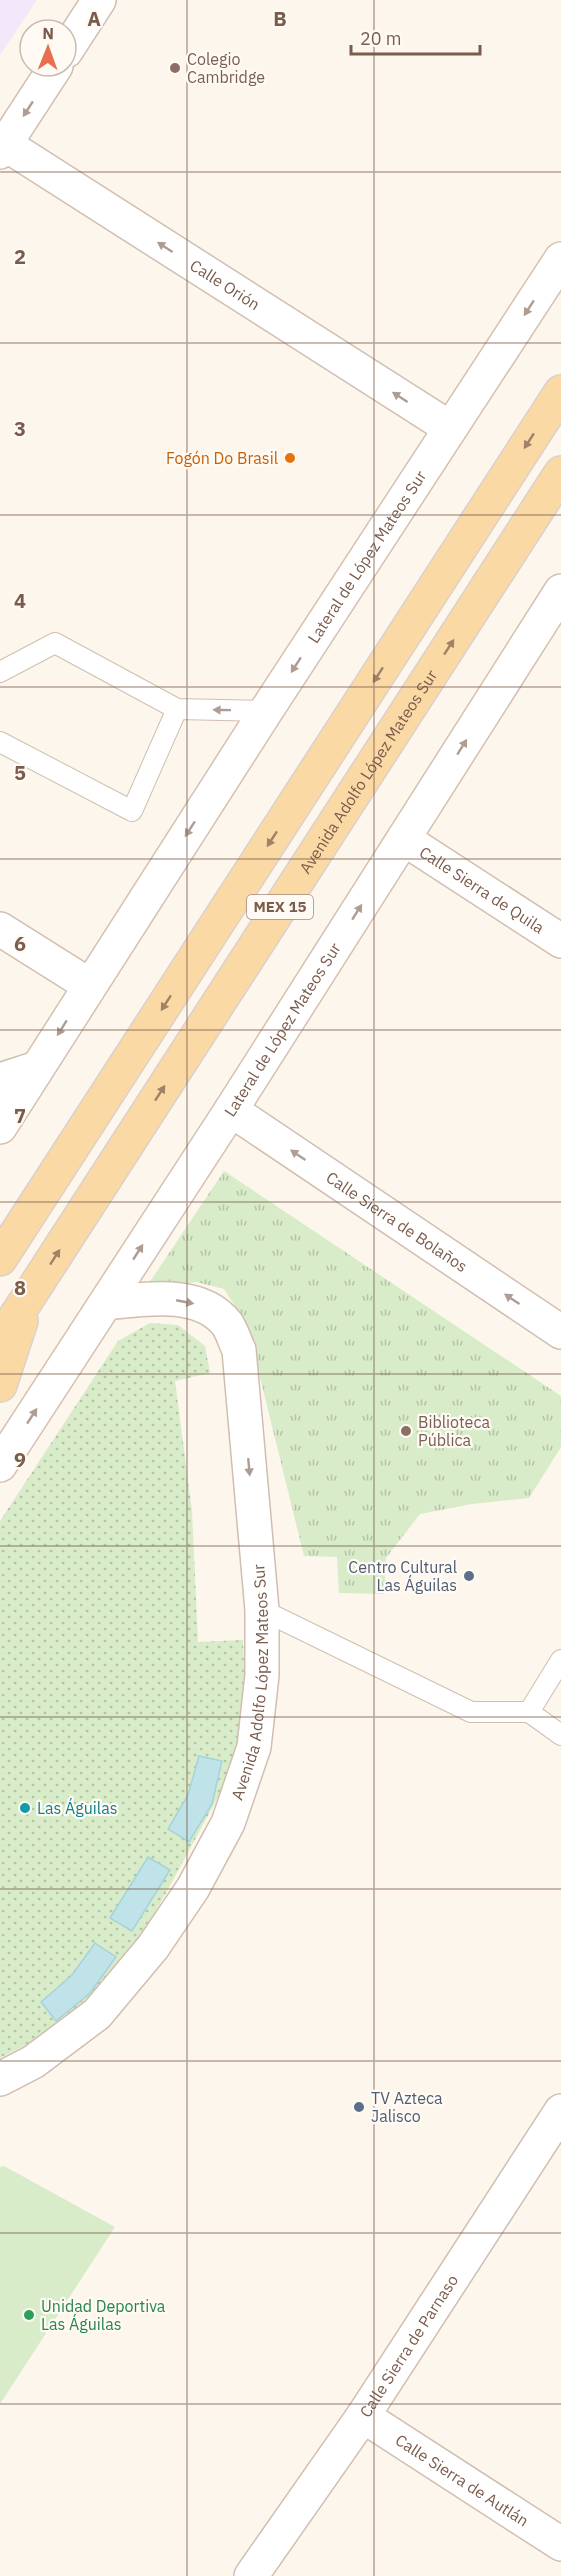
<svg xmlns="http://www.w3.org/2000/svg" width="561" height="2576" viewBox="0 0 561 2576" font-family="'IBM Plex Sans',sans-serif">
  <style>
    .education { fill: #f3e8fa }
    .grass { fill: #d8ecc9 }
    .park { fill: url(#park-tufts) }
    .garden { fill: url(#garden-dots) }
    .water { fill: #bfe3e8; stroke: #a5d3da; stroke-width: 1.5 }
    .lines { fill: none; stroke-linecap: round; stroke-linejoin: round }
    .lane-casing { stroke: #d1beb0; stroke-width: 22 }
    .street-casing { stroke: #d1beb0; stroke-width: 36 }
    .secondary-casing { stroke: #d6c0b0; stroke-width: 36 }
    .primary-casing { stroke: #dad1cd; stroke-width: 36 }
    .lane { stroke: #fff; stroke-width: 20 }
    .street { stroke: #fff; stroke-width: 33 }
    .secondary { stroke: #fff; stroke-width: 33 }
    .primary { stroke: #fbd9a5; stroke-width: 33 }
    .oneway { fill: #af9d94 }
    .oneway2 { fill: #a18267 }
    .grid { fill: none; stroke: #7a5c4d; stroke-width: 1.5; stroke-opacity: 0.55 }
    .education-dot { fill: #8d6e63; stroke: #fffaf3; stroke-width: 2 }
    .food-dot { fill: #e8710a; stroke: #fffaf3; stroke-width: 2 }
    .service-dot { fill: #5c6f8a; stroke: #fffaf3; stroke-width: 2 }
    .culture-dot { fill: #0f9aa8; stroke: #fffaf3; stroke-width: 2 }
    .leisure-dot { fill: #2e9e5b; stroke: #fffaf3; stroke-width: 2 }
    .labels { text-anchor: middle; stroke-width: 4.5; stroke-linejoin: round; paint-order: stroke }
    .shield { fill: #fffaf3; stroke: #a28b7f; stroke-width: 1.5 }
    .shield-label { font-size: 15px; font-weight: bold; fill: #7a5c4d }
    .education-label { font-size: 16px; fill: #785e54; stroke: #fffaf3; text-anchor: start }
    .street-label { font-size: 16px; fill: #7a5c4d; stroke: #fffaf3 }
    .food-label { font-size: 16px; fill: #c56008; stroke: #fffaf3; text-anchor: end }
    .service-label { font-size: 16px; fill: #4e5e75; stroke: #fffaf3; text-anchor: end }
    .culture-label { font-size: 16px; fill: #0d838f; stroke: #fffaf3; text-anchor: start }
    .leisure-label { font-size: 16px; fill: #27864d; stroke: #fffaf3; text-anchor: start }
    .grid-label { font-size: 20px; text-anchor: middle; font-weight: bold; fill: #7a5c4d; stroke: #fffaf3; stroke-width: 4.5; stroke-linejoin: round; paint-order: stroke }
  </style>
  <defs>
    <pattern id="park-tufts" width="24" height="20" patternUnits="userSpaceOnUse" patternTransform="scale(1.5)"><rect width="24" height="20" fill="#d8ecc9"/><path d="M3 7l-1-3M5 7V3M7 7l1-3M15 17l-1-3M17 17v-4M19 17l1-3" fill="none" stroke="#b4c2a5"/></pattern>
    <pattern id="garden-dots" width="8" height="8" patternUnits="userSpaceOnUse" patternTransform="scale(1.5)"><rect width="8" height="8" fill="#d8ecc9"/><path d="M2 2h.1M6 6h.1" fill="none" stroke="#b4c2a5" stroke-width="1.8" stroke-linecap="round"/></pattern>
  </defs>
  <rect width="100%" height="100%" fill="#fdf6ec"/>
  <path class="education" d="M0 0H37L0 55Z"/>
  <path class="grass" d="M4 2166 115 2227 0 2404V2167Z"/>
  <path class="park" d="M224 1171 561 1396V1447L529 1498 472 1504 420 1514 386 1558 384 1594 339 1593 337 1557 304 1556 247 1325 224 1289 196 1282 145 1289Z"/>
  <path class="garden" d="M150 1323 178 1325 205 1346 210 1373 175 1381 192 1511 198 1642 243 1640 246 1708 228 1779 155 1913 110 1979 50 2033 0 2058V1521L118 1341Z"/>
  <path class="water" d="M199 1756 222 1761 212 1804 189 1842 168 1829 188 1795Z
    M148 1857 170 1870 132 1931 110 1918Z
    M95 1943 116 1957 90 1993 56 2021 41 2002 72 1975Z"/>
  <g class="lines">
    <g class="lane-casing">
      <path id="lane" d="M0 672 55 643 177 709 132 811 0 742
        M177 709 266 711
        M262 1610 471 1712H529
        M561 1660 529 1712 561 1735"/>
    </g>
    <g class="street-casing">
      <g id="street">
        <path d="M66 51 99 0"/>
        <path id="s1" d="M0 141 450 428"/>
        <path d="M0 152 56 66"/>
        <path id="s2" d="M404 839 561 941"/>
        <path d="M0 929 89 985"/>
        <path d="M0 1080 37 1068"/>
        <path id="s3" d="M231 1110 561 1332"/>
        <path id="s4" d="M0 2079 33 2062 97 2014 153 1947 193 1888 228 1823 254 1747 262 1675V1610L239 1350C235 1342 232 1331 227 1324 200 1289 144 1299 106 1303"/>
        <path id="s5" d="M363 2416 561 2544"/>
        <path id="s6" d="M251 2576 363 2416 561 2111"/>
      </g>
    </g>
    <g class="secondary-casing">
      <g id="secondary">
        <path id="s7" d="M0 1127 266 711 561 259"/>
        <path id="s8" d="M0 1465 231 1110 561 591"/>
      </g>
    </g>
    <g class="primary-casing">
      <g id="primary">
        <path d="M0 1259 561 392"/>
        <path id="s9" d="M0 1341 561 473"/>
        <path d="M0 1385 21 1321"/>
      </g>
    </g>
    <use href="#lane" class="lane"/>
    <use href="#street" class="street"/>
    <use href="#secondary" class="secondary"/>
    <use href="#primary" class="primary"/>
  </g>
  <defs><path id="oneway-solid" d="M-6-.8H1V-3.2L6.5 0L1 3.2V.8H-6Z" transform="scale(1.5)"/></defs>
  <g class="oneway">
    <use href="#oneway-solid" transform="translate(28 109) rotate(123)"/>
    <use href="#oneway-solid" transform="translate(165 247) rotate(-147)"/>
    <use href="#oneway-solid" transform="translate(529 308) rotate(123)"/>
    <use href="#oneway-solid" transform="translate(400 397) rotate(-147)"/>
    <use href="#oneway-solid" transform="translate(296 665) rotate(123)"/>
    <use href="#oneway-solid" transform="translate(222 710) rotate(-179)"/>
    <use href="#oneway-solid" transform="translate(462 747) rotate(-58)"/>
    <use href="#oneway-solid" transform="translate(190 829) rotate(123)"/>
    <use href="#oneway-solid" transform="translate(357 912) rotate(-58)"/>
    <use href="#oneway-solid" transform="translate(62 1028) rotate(122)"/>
    <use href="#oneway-solid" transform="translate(298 1155) rotate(-146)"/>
    <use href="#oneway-solid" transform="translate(138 1252) rotate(-57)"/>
    <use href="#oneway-solid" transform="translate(512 1299) rotate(-146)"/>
    <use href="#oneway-solid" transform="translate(185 1302) rotate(11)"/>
    <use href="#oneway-solid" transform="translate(32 1416) rotate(-57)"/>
    <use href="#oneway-solid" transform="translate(249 1467) rotate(85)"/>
  </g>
  <g class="oneway2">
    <use href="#oneway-solid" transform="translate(529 441) rotate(123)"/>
    <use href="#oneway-solid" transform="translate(449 647) rotate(-57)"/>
    <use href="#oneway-solid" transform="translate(378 675) rotate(123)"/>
    <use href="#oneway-solid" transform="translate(272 839) rotate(123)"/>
    <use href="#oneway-solid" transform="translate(166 1003) rotate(123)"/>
    <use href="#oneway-solid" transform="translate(160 1093) rotate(-57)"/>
    <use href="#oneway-solid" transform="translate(55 1257) rotate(-57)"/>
  </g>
  <path class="grid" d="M187 0V2576M374 0V2576M0 172H561M0 343H561M0 515H561M0 687H561M0 859H561M0 1030H561M0 1202H561M0 1374H561M0 1546H561M0 1717H561M0 1889H561M0 2061H561M0 2233H561M0 2404H561"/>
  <g class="education-dot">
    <circle cx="175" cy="68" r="6"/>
    <circle cx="406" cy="1431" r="6"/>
  </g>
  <circle class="food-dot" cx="290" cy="458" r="6"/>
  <g class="service-dot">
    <circle cx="469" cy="1576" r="6"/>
    <circle cx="359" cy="2107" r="6"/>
  </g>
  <circle class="culture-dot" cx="25" cy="1808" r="6"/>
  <circle class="leisure-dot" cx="29" cy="2315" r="6"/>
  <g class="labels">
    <rect class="shield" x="247" y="895" width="66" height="24" rx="4.5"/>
    <g class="shield-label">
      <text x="280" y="912">MEX 15</text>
    </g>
    <g class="education-label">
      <text x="187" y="65">Colegio<tspan x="187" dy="18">Cambridge</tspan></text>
      <text x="418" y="1428">Biblioteca<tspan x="418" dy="18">Pública</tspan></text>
    </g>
    <g class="street-label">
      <text dy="6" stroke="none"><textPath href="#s1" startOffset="267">Calle Orión</textPath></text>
      <text dy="6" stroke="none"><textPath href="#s7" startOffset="678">Lateral de López Mateos Sur</textPath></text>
      <text dy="6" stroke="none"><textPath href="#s9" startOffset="678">Avenida Adolfo López Mateos Sur</textPath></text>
      <text dy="6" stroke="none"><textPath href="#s2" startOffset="93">Calle Sierra de Quila</textPath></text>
      <text dy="6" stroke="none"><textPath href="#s8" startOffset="519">Lateral de López Mateos Sur</textPath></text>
      <text dy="6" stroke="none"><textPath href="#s3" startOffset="200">Calle Sierra de Bolaños</textPath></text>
      <text dy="6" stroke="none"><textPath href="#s4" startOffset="494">Avenida Adolfo López Mateos Sur</textPath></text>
      <text dy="6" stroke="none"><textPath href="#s6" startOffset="279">Calle Sierra de Parnaso</textPath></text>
      <text dy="6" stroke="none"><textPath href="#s5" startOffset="118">Calle Sierra de Autlán</textPath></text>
    </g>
    <g class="food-label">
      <text x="278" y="464">Fogón Do Brasil</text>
    </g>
    <g class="service-label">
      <text x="457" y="1573">Centro Cultural<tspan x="457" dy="18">Las Águilas</tspan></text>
      <text x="371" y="2104" text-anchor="start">TV Azteca<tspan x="371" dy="18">Jalisco</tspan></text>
    </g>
    <g class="culture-label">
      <text x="37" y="1814">Las Águilas</text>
    </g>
    <g class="leisure-label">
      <text x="41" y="2312">Unidad Deportiva<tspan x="41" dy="18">Las Águilas</tspan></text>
    </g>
  </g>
  <g class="grid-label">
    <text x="94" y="26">A</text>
    <text x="280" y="26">B</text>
    <text x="20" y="264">2</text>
    <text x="20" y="436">3</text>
    <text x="20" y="608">4</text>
    <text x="20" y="780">5</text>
    <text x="20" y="951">6</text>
    <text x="20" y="1123">7</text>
    <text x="20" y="1295">8</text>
    <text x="20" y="1467">9</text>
  </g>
  <g transform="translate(48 48) rotate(1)"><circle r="28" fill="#fffaf3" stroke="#cabbb1" stroke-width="1.5"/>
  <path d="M0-4.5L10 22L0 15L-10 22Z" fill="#e76f51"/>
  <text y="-9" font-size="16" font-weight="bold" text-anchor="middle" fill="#7a5c4d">N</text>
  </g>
  <path d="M351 45v9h129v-9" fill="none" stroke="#7a5c4d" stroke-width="3"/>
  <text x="360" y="45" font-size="18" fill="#7a5c4d" stroke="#fffaf3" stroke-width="4.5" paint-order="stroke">20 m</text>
</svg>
